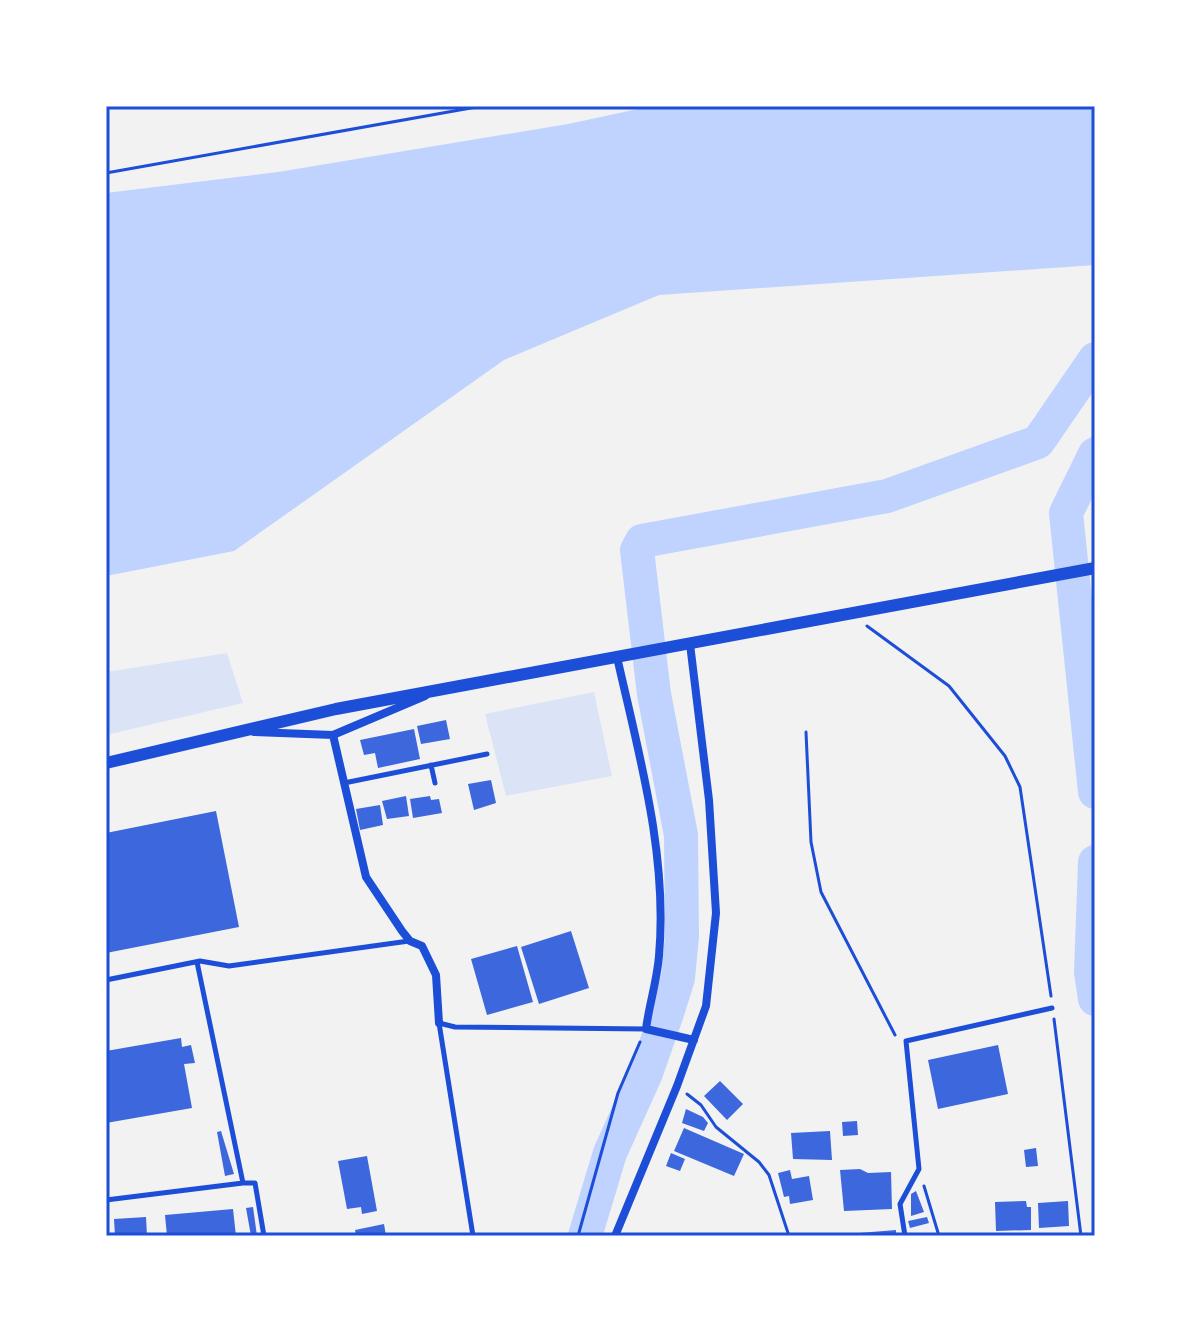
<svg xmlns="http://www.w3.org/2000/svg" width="1201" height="1342" viewBox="0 0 1201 1342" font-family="'Playfair Display',serif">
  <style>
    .green { fill: #dbe4f7 }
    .water { fill: #bfd3fe }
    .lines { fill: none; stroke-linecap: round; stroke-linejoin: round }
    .river { stroke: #bfd3fe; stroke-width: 34 }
    .building { fill: #3d67dc }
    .path { stroke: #1d4ed8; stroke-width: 3 }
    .service { stroke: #1d4ed8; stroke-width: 5 }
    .minor { stroke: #1d4ed8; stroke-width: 8 }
    .tertiary { stroke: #1d4ed8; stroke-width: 12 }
    .neatline { fill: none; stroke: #1d4ed8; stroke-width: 3 }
  </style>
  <rect width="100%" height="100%" fill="#f2f2f2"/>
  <path class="green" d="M227 653 243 703 106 735V672Z
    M594 692 612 776 506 796 485 714Z"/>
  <path class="water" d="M652 106H1095V265L659 295 504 360 234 551 106 576V193L278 172 568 124Z"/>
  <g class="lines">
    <path class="river" d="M1095 454 1066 513 1095 792
      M1095 862 1091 972 1095 999
      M585 1236 610 1153 646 1073 668 1010 678 978 682 936 681 835 654 694 637 550 642 541 887 496 1038 442 1095 359"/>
  </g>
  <path class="building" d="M446 720 450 739 421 744 417 726Z
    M414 729 420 759 378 768 375 753 364 755 360 740Z
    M491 780 496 803 474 810 468 784Z
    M406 796 409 816 387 819 382 801Z
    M430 796 431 800 439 799 442 813 413 818 410 799Z
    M380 805 383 825 360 830 356 809Z
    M216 811 239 927 106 953V833Z
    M571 931 589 988 539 1004 521 947Z
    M517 946 533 1002 487 1015 471 959Z
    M181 1038 182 1047 191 1045 195 1063 184 1064 192 1108 106 1123V1051Z
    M998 1045 1008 1094 938 1109 928 1060Z
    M720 1081 743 1104 727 1120 704 1096Z
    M686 1109 703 1117 708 1123 704 1131 682 1123Z
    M857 1121 858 1135 843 1136 842 1122Z
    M684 1128 744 1154 734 1176 674 1151Z
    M221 1131 234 1174 225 1176 217 1132Z
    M830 1131 832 1160 793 1159 791 1133Z
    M1036 1148 1038 1166 1026 1167 1024 1150Z
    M671 1153 685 1159 680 1171 666 1166Z
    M367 1156 377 1211 362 1214 361 1207 347 1209 338 1161Z
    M860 1169 868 1173 891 1172 892 1209 844 1211 840 1170Z
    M790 1170 792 1179 809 1176 813 1200 790 1204 789 1196 784 1197 778 1173Z
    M916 1191 924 1212 911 1216V1194Z
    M1026 1201 1027 1207H1031V1230L996 1231 995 1202Z
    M1068 1201 1069 1226 1039 1228 1038 1203Z
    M253 1207 257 1236H251L246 1208Z
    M233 1209 236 1236H167L165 1215Z
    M146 1217 147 1236H115L114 1219Z
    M927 1217 929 1223 910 1228 908 1221Z
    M384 1224 386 1236H356L355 1230Z
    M896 1230V1236H859V1233Z"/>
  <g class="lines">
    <path class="path" d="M106 173 482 106
      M867 626 949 686 1005 756 1020 787 1051 996
      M806 732 811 842 821 892 895 1035
      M1054 1019 1081 1236
      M687 1094 701 1105 716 1127 759 1162 769 1175 789 1236
      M924 1186 939 1236
      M578 1236 618 1093 640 1042"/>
    <path class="service" d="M431 765 435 783
      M344 783 487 754
      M197 962 243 1183H255L264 1236
      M106 980 200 961 229 966 409 941
      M106 1200 243 1183
      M473 1236 439 1023 455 1027 646 1029
      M905 1236 900 1204 919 1169 906 1041 1052 1008"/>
    <path class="minor" d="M617 657C639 755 668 855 659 956 657 981 649 1005 646 1029L694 1040
      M254 732 333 735 425 696
      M333 735 366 877 402 931 410 941 422 946 436 975 439 1023
      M615 1236 677 1086 706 1006 716 913 709 800 690 644"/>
    <path class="tertiary" d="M106 763 336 709 1095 568"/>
  </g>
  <rect width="1201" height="1342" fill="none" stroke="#ffffff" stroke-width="216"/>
  <rect x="108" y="108" width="985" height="1126" class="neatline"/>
</svg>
